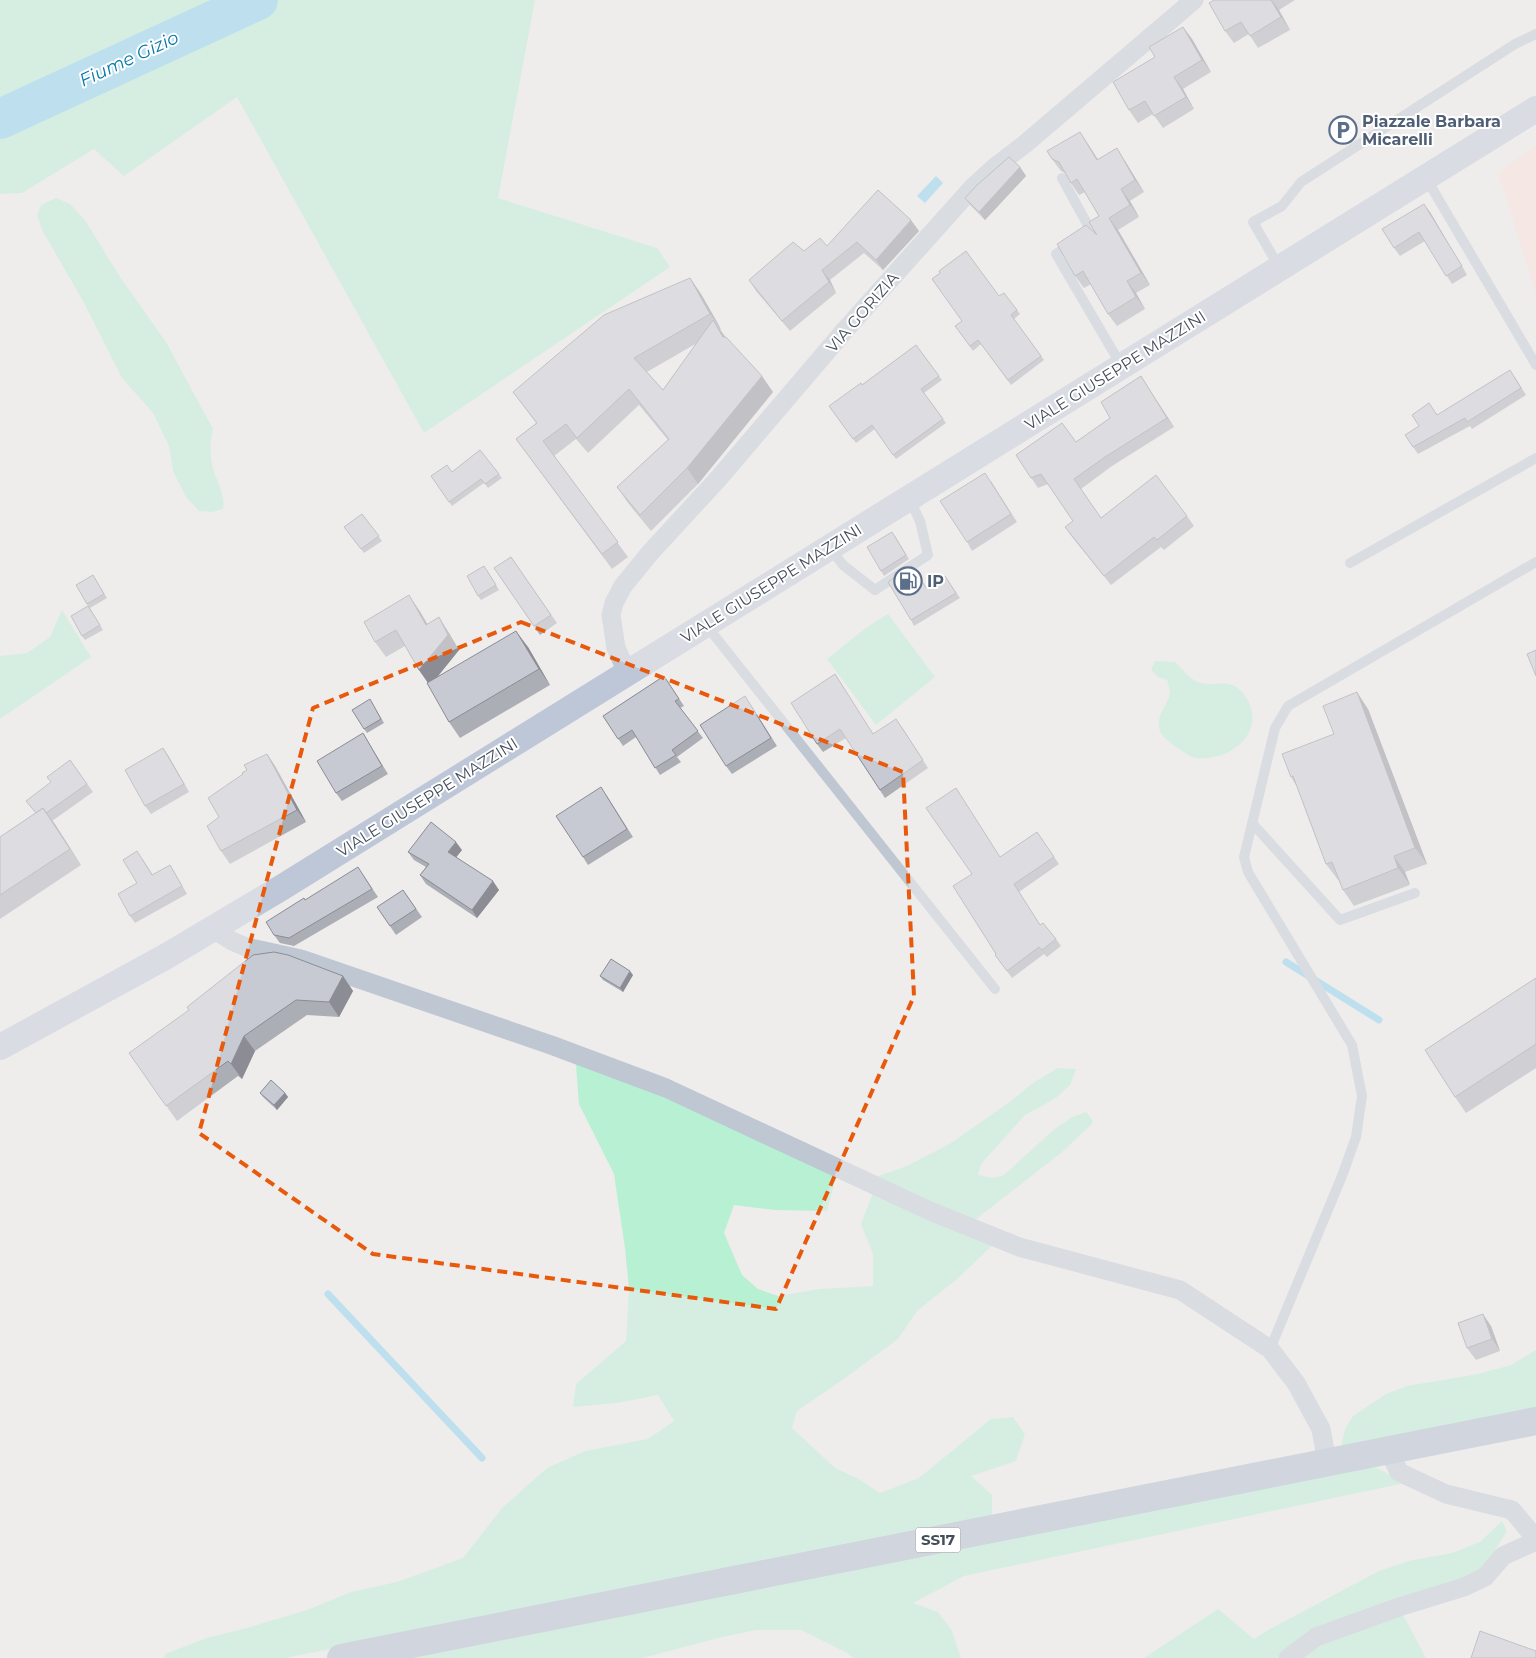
<svg xmlns="http://www.w3.org/2000/svg" width="1536" height="1658" viewBox="0 0 1536 1658" font-family="Montserrat,sans-serif">
  <style>
    .medical { fill: #fce0da }
    .green { fill: #b7f0d3 }
    .water { fill: #82ceef }
    .lines { fill: none; stroke-linecap: round; stroke-linejoin: round }
    .stream { stroke: #82ceef; stroke-width: 7 }
    .river { stroke: #82ceef; stroke-width: 40 }
    .service { stroke: #bfc7d3; stroke-width: 10 }
    .minor { stroke: #bfc7d3; stroke-width: 19 }
    .secondary { stroke: #bec7d7; stroke-width: 26 }
    .primary { stroke: #aab8cd; stroke-width: 28 }
    .wall { fill: #acaeb5; fill-rule: evenodd }
    .shaded-wall { fill: #8c8d94 }
    .building { fill: #c8cad3; stroke: #8c8d94 }
    .marked { fill: none; stroke: #e8590c; stroke-width: 4; stroke-dasharray: 10 6; stroke-linejoin: round }
    .labels { text-anchor: middle; stroke-width: 4; stroke-linejoin: round; paint-order: stroke }
    .shield { fill: #fff; stroke: #7c838c; stroke-width: 1 }
    .shield-label { font-size: 15px; font-weight: bold; fill: #444e5a }
    .service-label { font-size: 16px; font-weight: bold; fill: #4e5e75; stroke: #fff; text-anchor: start }
    .street-label { font-size: 16px; fill: #444e5a; stroke: #fff }
    .water-label { font-size: 18px; font-style: italic; fill: #0678ac; stroke: #fff }
  </style>
  <rect width="100%" height="100%" fill="#efecec"/>
  <path class="medical" d="M1536 145V294L1498 173Z"/>
  <path class="green" d="M0 0H535L498 198 657 248 670 267 424 433 237 97 124 176 94 149 22 193 0 194Z
    M56 198 70 204 85 220 120 277 166 342 213 429C210 441 210 452 212 464 215 480 226 493 223 509L212 512 199 511 186 497 173 471 169 446 153 413 122 378 83 301 42 230 37 215 41 205Z
    M62 610 91 657 0 719V656L27 653 50 637Z
    M888 614 935 677 876 725 827 659 867 627Z
    M1155 661 1175 662C1183 669 1188 678 1198 682 1218 689 1230 674 1246 697 1268 732 1230 762 1196 758 1190 757 1182 751 1176 747 1171 743 1162 737 1160 731 1154 715 1170 704 1170 691 1169 688 1168 683 1167 680L1158 677 1151 670Z
    M576 1064 651 1086 837 1174 827 1211 775 1210 734 1205 724 1233 742 1275 758 1289 778 1296 820 1289 873 1286V1254L861 1224 874 1190 994 1244 957 1279 917 1311 898 1339 841 1381 797 1411 792 1428 835 1468 857 1478 880 1493 919 1478 991 1419 1013 1417 1025 1434 1016 1461 971 1476 992 1495V1518L285 1658H164L165 1654 207 1638 243 1629 307 1610 351 1592 397 1582 463 1558 502 1508 547 1468 585 1451 648 1439 674 1421 658 1395 617 1403 573 1407 576 1384 626 1341 629 1289 625 1248 614 1174 579 1104Z
    M1058 1068 1076 1069 1070 1085 1057 1097 1042 1106 1025 1115 981 1164 978 1175 993 1178 1004 1175 1051 1132 1072 1117 1086 1112 1093 1121 1091 1125 1061 1153 975 1220 873 1178 907 1166 951 1143 1011 1101 1033 1083Z
    M1536 1350V1409L1341 1447 1345 1429 1353 1416 1386 1394 1407 1386 1478 1374 1511 1365Z
    M1373 1466 1405 1483 964 1576 913 1603 938 1612 952 1631 961 1658H853L847 1653 801 1630H756L718 1638 643 1658H412Z
    M1502 1521 1507 1531 1481 1573 1314 1631 1278 1658H1144L1218 1609 1254 1639 1268 1630 1379 1571 1413 1560 1452 1553 1480 1542Z
    M1399 1607 1426 1658H1288Z"/>
  <path class="water" d="M936 176 943 183 925 203 917 196Z"/>
  <g class="lines">
    <path class="stream" d="M1286 962 1379 1020
      M328 1294 482 1458"/>
    <path class="river" d="M0 119 258 0"/>
    <path class="service" d="M1062 178 1091 231 1056 254 1121 365
      M1426 178 1536 365
      M1279 267 1253 222 1282 206 1301 182 1515 44 1536 34
      M830 548 843 565 875 590 928 555 920 521 909 498
      M1350 563 1536 458
      M706 625 995 989
      M1252 823 1340 920 1415 893
      M1270 1349 1342 1176 1356 1137 1362 1096 1352 1045 1248 872 1244 857 1275 728 1288 706 1536 562"/>
    <path class="minor" d="M627 672 616 648 611 615 614 603 623 586 649 554 718 479 845 330 973 187 995 167 1025 144 1194 0
      M213 929 232 941 246 947 301 959 551 1045 666 1088 930 1211 1019 1247 1180 1290 1270 1349 1296 1383 1321 1429 1327 1462
      M1388 1450 1399 1472 1446 1494 1512 1510 1536 1539
      M1288 1658 1316 1637 1399 1607 1464 1587 1485 1577 1503 1556 1536 1541"/>
    <path class="secondary" d="M0 1047 165 957 281 888 1536 109"/>
    <path class="primary" d="M341 1658 1536 1421"/>
  </g>
  <path class="wall" d="M1214 0H1295L1279 10 1290 30 1258 48 1249 34 1234 43 1225 31Z
    M1183 27 1192 39 1211 72 1183 89 1194 109 1163 128 1153 114 1138 123 1129 110 1155 57Z
    M1088 144 1098 159 1125 161 1144 192 1130 201 1139 217 1118 230 1150 285 1136 293 1145 309 1117 326 1108 314 1091 284 1084 288 1075 276 1097 235 1099 216 1085 192 1079 195 1071 183 1065 173 1061 171 1052 159Z
    M1020 167 1026 176 985 220 971 206 965 198Z
    M1430 212 1467 275 1452 284 1425 241 1400 256 1394 248Z
    M919 231 883 270 864 253 830 280 836 293 790 331 756 291 749 280 804 251 827 246Z
    M690 278 701 294 721 329 720 330 725 337 773 392 698 484 651 531 628 503 617 487 668 440 639 405 588 453 576 439 554 456 628 557 612 569 516 439 536 423 513 392ZM697 343 663 390 647 372Z
    M999 296 1017 310 1020 314 1014 319 1044 360 1011 385 981 344 973 351 955 326Z
    M916 345 942 380 924 393 946 423 896 459 875 429 856 443 829 406 862 385Z
    M1141 376 1174 427 1112 466 1081 489 1101 518 1187 516 1194 526 1164 550 1161 547 1111 585 1072 537 1065 527 1073 521 1048 484 1038 488 1016 455 1076 442 1110 418Z
    M1515 377 1526 395 1472 429 1470 426 1418 454 1413 447 1438 415Z
    M480 450 502 478 488 488 484 483 452 506 431 476 452 472Z
    M991 481 1017 522 972 551 967 542Z
    M362 514 382 541 364 553 344 527Z
    M895 536 909 559 884 576 881 571Z
    M511 557 557 623 540 635 494 568Z
    M912 566 926 587 945 576 960 598 914 626 911 620Z
    M487 570 499 590 481 600 478 596Z
    M93 575 107 598 90 608 103 630 85 640 82 636 88 606 76 585Z
    M419 610 427 624 449 633 459 650 438 676 528 647 550 685 460 738 449 722 428 682 419 670 405 646 386 657 375 642Z
    M835 674 873 734 902 727 928 768 885 798 846 738 823 752 817 744Z
    M664 676 684 706 680 708 703 738 677 757 681 762 660 775 636 737 623 746 603 716Z
    M370 699 384 723 367 733 364 729Z
    M751 705 777 746 732 774 726 766Z
    M1368 709 1427 864 1405 872 1410 885 1354 906 1343 890 1339 880H1338L1326 864 1297 787 1291 777 1334 734Z
    M363 733 388 774 342 801 336 793Z
    M163 748 169 757 189 792 151 814 145 806Z
    M267 754 275 766 306 822 230 864 221 851 219 817 247 770Z
    M70 760 93 792 52 821 81 865 0 919V837L35 813 51 782Z
    M607 796 633 837 588 865 583 857Z
    M1037 832 1059 864 1019 892 1040 925 1056 939 1061 946 1047 957 1044 954 1012 978 995 955 996 954 972 874 1001 857Z
    M462 850 456 857 499 890 477 918 426 884 420 875 426 867 414 860 408 852Z
    M142 858 153 875 170 865 175 873 187 894 135 923 130 916Z
    M364 876 378 897 294 946 280 943 274 935 305 900Z
    M403 890 422 917 396 935 377 907Z
    M633 975 623 992 603 980 600 976Z
    M343 976 353 991 339 1017 307 1015 255 1051 242 1079 238 1076 177 1121 129 1053Z
    M1536 978V1068L1466 1113 1455 1097Z
    M260 1093H285L288 1097 277 1110 263 1097Z
    M1491 1326 1500 1351 1476 1360 1467 1348Z"/>
  <path class="shaded-wall" d="M1272 0 1279 10 1290 30 1281 17Z
    M1183 27 1192 39 1211 72 1202 60Z
    M1174 77 1183 89 1194 109 1186 97Z
    M1080 132 1088 144 1105 172 1097 160Z
    M1117 148 1125 161 1144 192 1135 180Z
    M1020 167 1026 176 985 220 979 212Z
    M1121 189 1130 201 1139 217 1130 205Z
    M1424 204 1430 212 1467 275 1462 266Z
    M1109 218 1118 230 1150 285 1141 273Z
    M911 220 919 231 883 270 876 260Z
    M822 270 830 280 836 293 829 282Z
    M690 278 701 294 721 329 710 314Z
    M1127 281 1136 293 1145 309 1136 297Z
    M713 320 724 335 733 353 723 337Z
    M762 376 773 392 698 484 687 468Z
    M1141 376 1147 386 1174 427 1167 418Z
    M409 595 419 610 437 640 426 625Z
    M439 617 449 633 459 650 430 686 419 670Z
    M516 631 528 647 550 685 539 669Z
    M1357 692 1368 709 1427 864 1415 848Z
    M163 748 169 757 189 792 184 784Z
    M267 754 275 766 306 822 297 810Z
    M43 808 55 824 81 865 70 849Z
    M456 842 462 850 454 860 448 852Z
    M1394 856 1405 872 1410 885 1398 868Z
    M493 881 499 890 477 918 472 910Z
    M630 971 633 975 623 992 620 988Z
    M343 976 353 991 339 1017 329 1002Z
    M244 1036 255 1051 242 1079 231 1064Z
    M285 1093 288 1097 277 1110 274 1105Z
    M1483 1314 1491 1326 1500 1351 1492 1339Z"/>
  <path class="building" d="M1214 0H1271L1281 17 1250 36 1241 22 1225 31 1209 3Z
    M1183 27 1202 60 1174 77 1186 97 1154 116 1145 101 1129 110 1113 82 1155 57 1149 47Z
    M1080 132 1097 160 1117 148 1135 180 1121 189 1130 205 1109 218 1141 273 1127 281 1136 297 1108 314 1083 271 1075 276 1057 244 1086 225 1097 235 1089 222 1099 216 1077 179 1071 183 1059 162 1052 159 1047 151Z
    M1009 157 1020 167 979 212 965 198 977 185Z
    M878 190 911 220 876 260 857 242 822 270 829 282 782 321 749 280 793 242 804 251 820 238 827 246Z
    M1424 204 1462 266 1446 276 1419 232 1394 248 1382 229Z
    M966 251 999 296 1004 293 1017 310 1011 315 1041 356 1008 380 978 340 970 346 955 326 962 321 932 279 940 273 939 271Z
    M690 278 710 314 634 358 663 390 713 320 723 337H726L762 376 687 468 640 515 617 487 669 439 629 389 577 438 566 424 543 441 618 542 602 554 516 439 537 423 513 392 604 315Z
    M916 345 939 376 921 389 943 419 893 455 872 425 853 439 829 406 861 383 862 385Z
    M1510 370 1521 388 1467 422 1465 418 1413 447 1405 435 1419 426 1412 415 1429 403 1437 415Z
    M1141 376 1167 418 1105 457 1074 479 1101 518 1156 475 1187 516 1157 540 1154 537 1104 576 1065 527 1073 521 1041 474 1031 478 1016 455 1062 423 1076 442 1110 418 1101 402Z
    M480 450 499 474 485 484 481 479 449 502 431 476 447 465 452 472Z
    M985 473 1011 514 967 542 940 501Z
    M362 514 379 536 361 549 344 527Z
    M892 532 906 555 881 571 867 547Z
    M511 557 551 615 534 626 494 568Z
    M484 566 496 585 478 596 467 576Z
    M912 566 926 588 945 576 956 593 911 620 888 582Z
    M93 575 104 594 87 604 76 585Z
    M409 595 426 625 439 617 448 635 419 670 396 630 375 642 364 622Z
    M88 606 100 625 82 636 71 616Z
    M516 631 539 669 449 722 427 683Z
    M1536 650V676L1527 654Z
    M835 674 873 734 896 719 923 760 880 790 840 729 817 744 791 703Z
    M664 676 679 699 675 701 698 731 672 750 676 755 655 768 632 730 618 739 603 716Z
    M1357 692 1415 848 1394 856 1398 868 1343 890 1332 862 1326 864 1293 776 1291 777 1282 754 1334 734 1323 706Z
    M745 696 771 738 726 766 700 725Z
    M370 699 381 719 364 729 352 710Z
    M363 733 382 766 336 793 317 761Z
    M163 748 184 784 145 806 125 770Z
    M267 754 297 810 221 851 207 826 219 817 208 798 243 774 242 773 247 770 244 765Z
    M70 760 87 784 46 813 43 808 36 813 26 801 51 782 47 777Z
    M601 787 627 829 583 857 556 816Z
    M956 788 1000 857 1037 832 1054 857 1014 884 1040 925 1043 923 1056 939 1042 950 1039 947 1007 971 995 955 996 954 953 886 972 874 926 808Z
    M43 808 70 849 0 895V837Z
    M431 822 456 842 448 852 493 881 472 910 420 875 429 864 408 852Z
    M137 851 152 875 170 865 182 886 130 916 118 894 137 883 123 860Z
    M358 867 372 889 289 938 274 935 266 922 304 898 305 900Z
    M403 890 416 909 390 926 377 907Z
    M274 952 288 955 343 976 329 1002 296 1000 244 1036 231 1064 228 1061 166 1106 129 1053 189 1010 187 1007 253 955Z
    M611 959 630 971 620 988 600 976Z
    M1536 978V1044L1455 1097 1425 1050Z
    M271 1080 285 1093 274 1105 260 1093Z
    M1483 1314 1492 1339 1467 1348 1458 1323Z
    M1480 1631 1536 1651V1658H1471Z"/>
  <path d="M0 0H1536V1658H0ZM521 622 903 772 914 996 776 1309 373 1254 199 1133 313 708Z" fill="#efecec" fill-opacity=".55" fill-rule="evenodd"/>
  <path class="marked" d="M521 622 903 772 914 996 776 1309 373 1254 199 1133 313 708Z"/>
  <defs>
    <g id="parking-ring" transform="scale(1.4375)"><circle r="9.5" fill="#fff" stroke="#5c6f8a" stroke-width="1.5"/><path d="M-3.5-5.5H1a3.5 3.5 0 0 1 0 7H-1V5.5H-3.5ZM-1-3.4V-.6H.8a1.4 1.4 0 0 0 0-2.8Z" fill="#5c6f8a"/></g>
    <g id="fuel-ring" transform="scale(1.4375)"><circle r="9.5" fill="#fff" stroke="#5c6f8a" stroke-width="1.5"/><path d="M-5.5-6h7V0h2V4h1.3V-2.5L3-4.5l.8-.8L6-3V5H2.5V1h-1V6h-7ZM-4.2-4.7v3.2H.2V-4.7Z" fill="#5c6f8a"/></g>
  </defs>
  <g fill-rule="evenodd">
    <use href="#parking-ring" x="1343" y="130"/>
    <use href="#fuel-ring" x="908" y="581"/>
  </g>
  <g class="labels">
    <rect class="shield" x="915.5" y="1527.5" width="45" height="25" rx="4"/>
    <g class="shield-label">
      <text x="938" y="1545">SS17</text>
    </g>
    <g class="service-label">
      <text x="1362" y="127">Piazzale Barbara<tspan x="1362" dy="18">Micarelli</tspan></text>
      <text x="927" y="587">IP</text>
    </g>
    <g class="street-label">
      <text transform="translate(862 312) rotate(-49)" y="6">VIA GORIZIA</text>
      <text transform="translate(1115 370) rotate(-32)" y="6">VIALE GIUSEPPE MAZZINI</text>
      <text transform="translate(771 583) rotate(-32)" y="6">VIALE GIUSEPPE MAZZINI</text>
      <text transform="translate(427 797) rotate(-32)" y="6">VIALE GIUSEPPE MAZZINI</text>
    </g>
    <g class="water-label">
      <text transform="translate(129 59) rotate(-25)" y="6">Fiume Gizio</text>
    </g>
  </g>
</svg>
